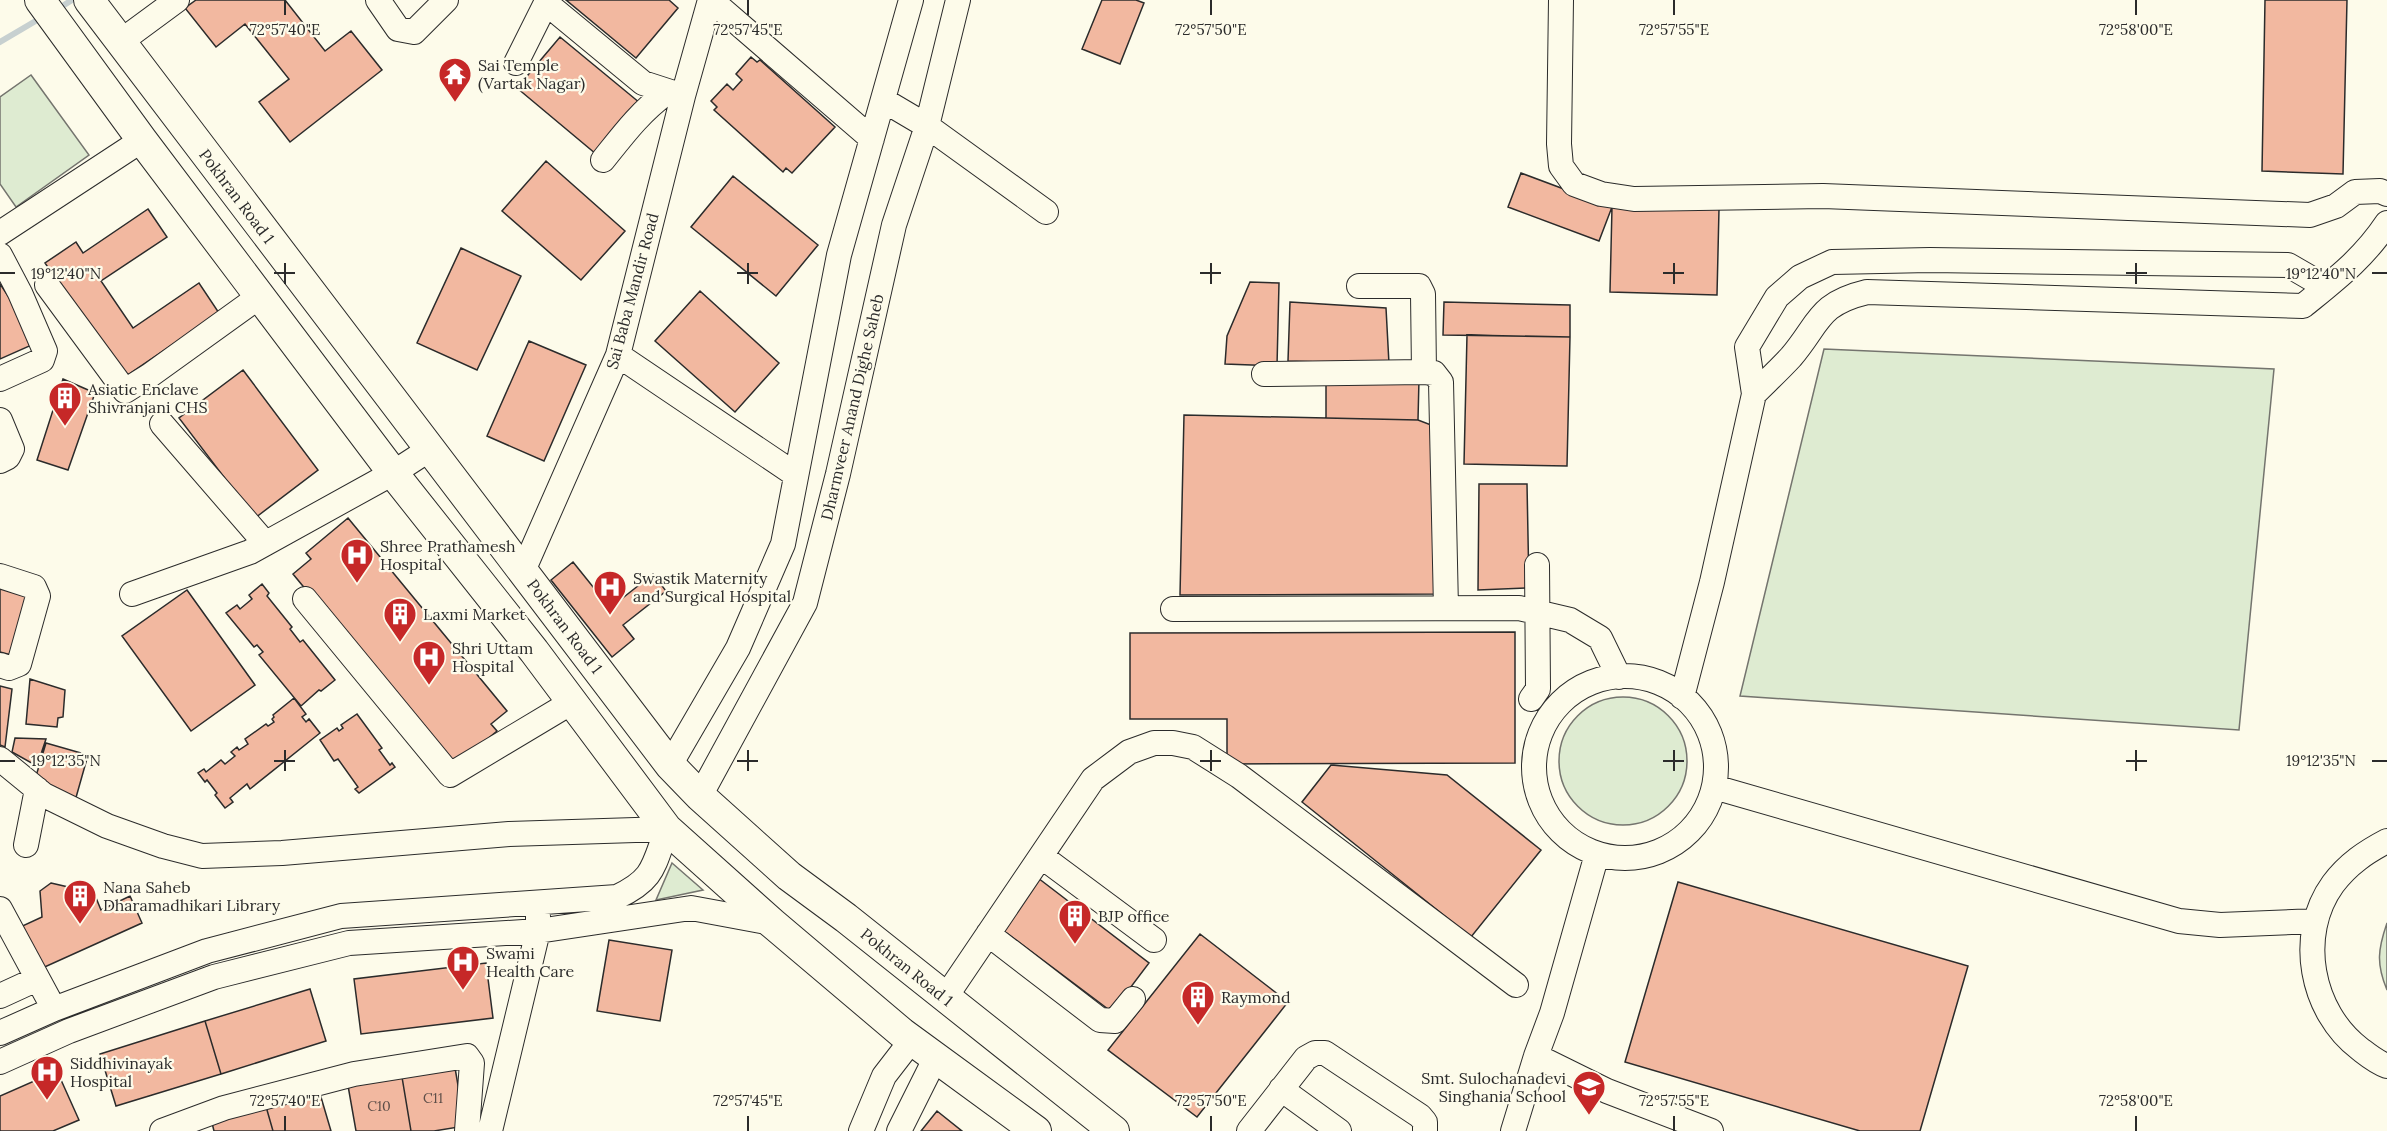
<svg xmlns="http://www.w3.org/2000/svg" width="2387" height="1131" viewBox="0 0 2387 1131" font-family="Lora,serif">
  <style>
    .green { fill: #deebd1; stroke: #74746e; stroke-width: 1.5 }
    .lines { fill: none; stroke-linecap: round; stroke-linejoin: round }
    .stream { stroke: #c7d0d0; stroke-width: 6 }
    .building { fill: #f2b8a0; stroke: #2b2b2b; stroke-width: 1.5 }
    .minor-casing { stroke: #2b2b2b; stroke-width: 26 }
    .major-casing { stroke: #2b2b2b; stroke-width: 32 }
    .minor { stroke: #fdfbea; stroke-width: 24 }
    .major { stroke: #fdfbea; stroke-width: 30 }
    .ticks { fill: none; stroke: #2b2b2b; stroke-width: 2 }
    .labels { text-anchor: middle; stroke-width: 4.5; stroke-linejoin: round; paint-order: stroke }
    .number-label { font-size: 14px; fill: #5d4e48 }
    .poi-label { font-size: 16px; fill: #2b2b2b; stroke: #fdfbea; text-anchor: start }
    .street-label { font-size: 16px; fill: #2b2b2b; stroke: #fdfbea }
    .ticks-label { font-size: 15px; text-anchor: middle; fill: #2b2b2b; stroke: #fdfbea; stroke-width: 4.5; stroke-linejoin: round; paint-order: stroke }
  </style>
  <rect width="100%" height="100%" fill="#fdfbea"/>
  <path class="green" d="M31 75 89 155 16 207 0 184V97Z
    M1824 349 2274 369 2239 730 1740 696Z
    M1559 761a64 64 0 1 1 128 0a64 64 0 1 1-128 0Z
    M672 863 703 890 656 900Z
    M2387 923V990C2376 964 2378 949 2387 923Z"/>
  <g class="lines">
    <path class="stream" d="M61 7 72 0
      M0 42 39 19"/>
  </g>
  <path class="building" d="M196 0H285L325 51 351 31 382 70 290 142 259 102 289 79 245 24 216 47 185 8Z
    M566 0H669L678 8 636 58Z
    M1102 0H1136L1144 3 1120 64 1082 49Z
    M2265 0H2347L2343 174 2262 171Z
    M560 37 640 103 596 154 517 88Z
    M751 57 757 62 760 60 835 127 792 173 786 168 783 172 714 110 717 107 711 101 727 84 733 90 742 80 736 74Z
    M546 161 625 231 581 280 502 211Z
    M1521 173 1612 207 1599 241 1508 207Z
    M733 176 818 245 776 296 691 227Z
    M1612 207 1719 209 1717 295 1610 292Z
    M148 209 167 237 101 281 133 328 199 283 219 313 123 378 45 263 76 242 83 253Z
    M461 248 521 276 477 370 417 343Z
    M1250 282 1279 283 1277 366 1225 364 1227 336Z
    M0 284 16 308 34 344 0 359Z
    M700 291 779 363 735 412 655 341Z
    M1290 302 1386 308 1389 364 1288 361Z
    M1444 302 1570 305V337L1443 335Z
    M1467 335 1570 337 1567 466 1464 464Z
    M529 341 586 365 544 461 487 436Z
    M243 370 318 470 255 518 179 418Z
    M1326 377 1419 379 1418 420 1326 418Z
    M63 379 95 393 68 470 37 460Z
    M1184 415 1418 420 1439 428 1437 594 1180 595Z
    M1479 484H1527L1529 588 1478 590Z
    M348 518 507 711 491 724 497 731 453 768 293 574 311 559 306 553Z
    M573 562 610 608 653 574 666 591 623 625 634 639 612 657 551 580Z
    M0 582 33 592 15 656 0 652Z
    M262 584 269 593 267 596 292 627 290 629 300 642 303 640 335 680 321 691 319 690 301 706 259 655 263 652 257 645 254 647 226 613 237 605 240 609 252 599 249 595Z
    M187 590 255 685 191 731 122 636Z
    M1515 632V763L1227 764V719H1130V633Z
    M30 679 65 690 63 717 58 718 57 727 26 724Z
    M0 686 12 689 5 747 0 745Z
    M294 698 306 714 302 717 306 722 309 719 320 733 250 789 247 784 230 798 233 802 225 808 215 795 217 793 207 780 205 782 198 773 204 769 206 772 221 760 225 764 235 756 231 752 237 747 239 750 248 744 245 739 266 724 268 726 274 722 272 719 274 717 273 715Z
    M357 714 382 748 379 750 390 765 392 763 395 767 359 793 355 789 358 787 338 759 334 761 320 740 337 728 339 731 343 728 341 725Z
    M15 738 46 739 37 766 12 752Z
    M46 743 88 755 75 801 36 776Z
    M1331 765 1447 775 1541 850 1471 937 1302 802Z
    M1038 878 1149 963 1112 1012 1000 928Z
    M1678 882 1968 966 1920 1131H1860L1625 1062Z
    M51 883 94 893 101 910 130 896 142 923 38 970 18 928 42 917 40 891Z
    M1200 934 1288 1002 1197 1117 1108 1050Z
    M609 940 672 950 660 1021 597 1011Z
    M486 963 493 1018 361 1034 354 979Z
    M310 989 326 1041 221 1074 205 1021Z
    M205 1021 221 1074 116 1106 100 1054Z
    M454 1062 465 1126 434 1131H411L401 1071Z
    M57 1071 79 1120 53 1131H0V1096Z
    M401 1071 411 1131H356L347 1080Z
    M318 1087 331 1131H273L265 1103Z
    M265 1103 273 1131H214L211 1119Z
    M937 1111 962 1131H921Z"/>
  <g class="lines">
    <g class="minor-casing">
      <path id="minor" d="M378 0 398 29 414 32 446 0
        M546 0V3L643 83 683 96
        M711 0 872 139
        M1561 0 1559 144 1561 166 1574 184 1601 194 1634 199 1823 196 2310 215 2336 206 2355 192 2380 191 2387 194
        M120 42 177 0
        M516 63 546 3
        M883 100 927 126 1046 212
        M603 160C623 135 640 112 666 93
        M0 233 142 140
        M0 255 20 293 45 351 42 360 0 379
        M47 285 125 391 149 376 260 296
        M1359 286H1419L1423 294 1424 372 1434 373 1441 382 1446 608
        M618 355 796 475
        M1264 374 1424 372
        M1754 394C1766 382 1779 370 1791 357 1820 323 1817 304 1867 292L2303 306C2336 279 2363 259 2387 223
        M0 420 12 449 8 457 0 461
        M162 424 265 543
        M523 571 618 355 683 96 710 0
        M0 576 34 587 38 596 19 664 9 668 0 665
        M132 594 250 552 393 473 430 449
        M305 599 450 775 572 702
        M1173 609 1519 608 1570 620 1600 638 1619 677
        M1534 767a91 91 0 1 1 182 0a91 91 0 1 1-182 0Z
        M1682 697 1712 582 1754 394 1747 347 1777 297 1800 277 1832 262 1930 260 2288 265 2326 287
        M1531 699 1538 689 1537 565
        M0 759 44 795 107 826 163 846 202 856 282 853 509 834 667 829C653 866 655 879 617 897L341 916 207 951 54 1009 0 1033
        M670 765 738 648 783 544 839 255 911 0
        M1714 787 2179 921 2220 925 2316 921
        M700 796 805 603 838 474 894 225 927 126 958 0
        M2387 841C2366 852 2348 864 2333 884 2296 935 2311 1012 2360 1049 2369 1056 2376 1062 2387 1066
        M26 845 37 789
        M1041 856 1154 940
        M0 909 54 1009
        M988 934 1100 1020 1115 1021 1133 999
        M0 996 37 979
        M945 998 1093 779 1129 752 1154 743H1173L1193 747 1239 776 1516 985
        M1536 1056 1607 1091 1711 1131
        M0 1062 69 1031 214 977 349 943 538 931 691 908 772 923
        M1281 1089 1339 1131
        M162 1131 224 1108 354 1074 467 1056 472 1063 467 1131
        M490 1131 538 931V917
        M861 1131 884 1076 911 1041
        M899 1131 935 1059
        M1249 1131 1306 1058 1315 1053H1325L1420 1116 1425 1122V1131
        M1513 1131 1536 1056 1552 1013 1597 854"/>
    </g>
    <g class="major-casing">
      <path id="major" d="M40 0 142 140 393 473 534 651 667 829 772 923 902 1033 1036 1131
        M89 0 670 765 700 796 789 876 846 918 1114 1131"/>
    </g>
    <use href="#minor" class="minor"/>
    <use href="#major" class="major"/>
  </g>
  <path class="ticks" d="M285 0V15M748 0V15M1211 0V15M1674 0V15M2136 0V15M285 263V284M748 263V284M1211 263V284M1674 263V284M2136 263V284M0 273H15M274 273H295M737 273H758M1200 273H1221M1663 273H1684M2126 273H2147M2372 273H2387M285 750V771M748 750V771M1211 750V771M1674 750V771M2136 750V771M0 761H15M274 761H295M737 761H758M1200 761H1221M1663 761H1684M2126 761H2147M2372 761H2387M285 1116V1131M748 1116V1131M1211 1116V1131M1674 1116V1131M2136 1116V1131"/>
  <defs>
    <g id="temple-pin" transform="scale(1.725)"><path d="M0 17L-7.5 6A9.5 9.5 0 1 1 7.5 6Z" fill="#c62828" stroke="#fdfbea"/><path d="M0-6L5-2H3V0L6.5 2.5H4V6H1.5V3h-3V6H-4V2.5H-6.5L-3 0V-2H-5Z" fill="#fff"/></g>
    <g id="building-pin" transform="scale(1.725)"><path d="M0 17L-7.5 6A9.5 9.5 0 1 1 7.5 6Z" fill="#c62828" stroke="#fdfbea"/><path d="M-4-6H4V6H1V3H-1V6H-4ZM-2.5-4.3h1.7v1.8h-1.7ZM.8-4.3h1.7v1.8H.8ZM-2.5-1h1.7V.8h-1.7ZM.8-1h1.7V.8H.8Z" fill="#fff"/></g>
    <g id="hospital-pin" transform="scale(1.725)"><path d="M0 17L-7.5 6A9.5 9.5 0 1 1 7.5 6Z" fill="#c62828" stroke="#fdfbea"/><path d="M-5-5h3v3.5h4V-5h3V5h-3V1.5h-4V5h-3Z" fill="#fff"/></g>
    <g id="school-pin" transform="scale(1.725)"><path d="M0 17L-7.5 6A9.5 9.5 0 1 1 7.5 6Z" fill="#c62828" stroke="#fdfbea"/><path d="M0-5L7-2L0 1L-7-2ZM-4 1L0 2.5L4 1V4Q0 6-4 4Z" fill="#fff"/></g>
  </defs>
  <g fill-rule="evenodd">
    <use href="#temple-pin" x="455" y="74"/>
    <use href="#building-pin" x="65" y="398"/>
    <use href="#hospital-pin" x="357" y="555"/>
    <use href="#hospital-pin" x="610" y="587"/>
    <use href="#building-pin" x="400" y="614"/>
    <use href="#hospital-pin" x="429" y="657"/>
    <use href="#building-pin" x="80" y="896"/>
    <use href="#building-pin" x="1075" y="916"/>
    <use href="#hospital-pin" x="463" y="962"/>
    <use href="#building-pin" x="1198" y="997"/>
    <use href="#hospital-pin" x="47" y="1072"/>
    <use href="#school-pin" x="1589" y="1087"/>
  </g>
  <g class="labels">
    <g class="number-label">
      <text x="433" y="1103">C11</text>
      <text x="379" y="1111">C10</text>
    </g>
    <g class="poi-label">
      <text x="478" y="71">Sai Temple<tspan x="478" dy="18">(Vartak Nagar)</tspan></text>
      <text x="88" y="395">Asiatic Enclave<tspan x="88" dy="18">Shivranjani CHS</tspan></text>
      <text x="380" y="552">Shree Prathamesh<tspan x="380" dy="18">Hospital</tspan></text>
      <text x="633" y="584">Swastik Maternity<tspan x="633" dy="18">and Surgical Hospital</tspan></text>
      <text x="423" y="620">Laxmi Market</text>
      <text x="452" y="654">Shri Uttam<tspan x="452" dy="18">Hospital</tspan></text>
      <text x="103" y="893">Nana Saheb<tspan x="103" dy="18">Dharamadhikari Library</tspan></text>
      <text x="1098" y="922">BJP office</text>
      <text x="486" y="959">Swami<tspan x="486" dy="18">Health Care</tspan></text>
      <text x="1221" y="1003">Raymond</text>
      <text x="70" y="1069">Siddhivinayak<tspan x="70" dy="18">Hospital</tspan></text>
      <text x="1566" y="1084" text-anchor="end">Smt. Sulochanadevi<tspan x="1566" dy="18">Singhania School</tspan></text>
    </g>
    <g class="street-label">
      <text transform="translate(237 196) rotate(53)" y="6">Pokhran Road 1</text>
      <text transform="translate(632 291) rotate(-75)" y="6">Sai Baba Mandir Road</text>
      <text transform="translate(852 407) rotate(-77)" y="6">Dharmveer Anand Dighe Saheb</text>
      <text transform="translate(565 626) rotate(53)" y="6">Pokhran Road 1</text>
      <text transform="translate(907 967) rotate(39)" y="6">Pokhran Road 1</text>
    </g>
  </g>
  <g class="ticks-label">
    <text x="285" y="35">72°57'40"E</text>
    <text x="748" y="35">72°57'45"E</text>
    <text x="1211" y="35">72°57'50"E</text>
    <text x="1674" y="35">72°57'55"E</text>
    <text x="2136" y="35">72°58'00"E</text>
    <text x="66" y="279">19°12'40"N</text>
    <text x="2321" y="279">19°12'40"N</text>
    <text x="66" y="766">19°12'35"N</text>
    <text x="2321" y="766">19°12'35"N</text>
    <text x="285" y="1106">72°57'40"E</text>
    <text x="748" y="1106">72°57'45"E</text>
    <text x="1211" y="1106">72°57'50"E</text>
    <text x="1674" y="1106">72°57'55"E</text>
    <text x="2136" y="1106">72°58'00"E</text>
  </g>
</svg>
